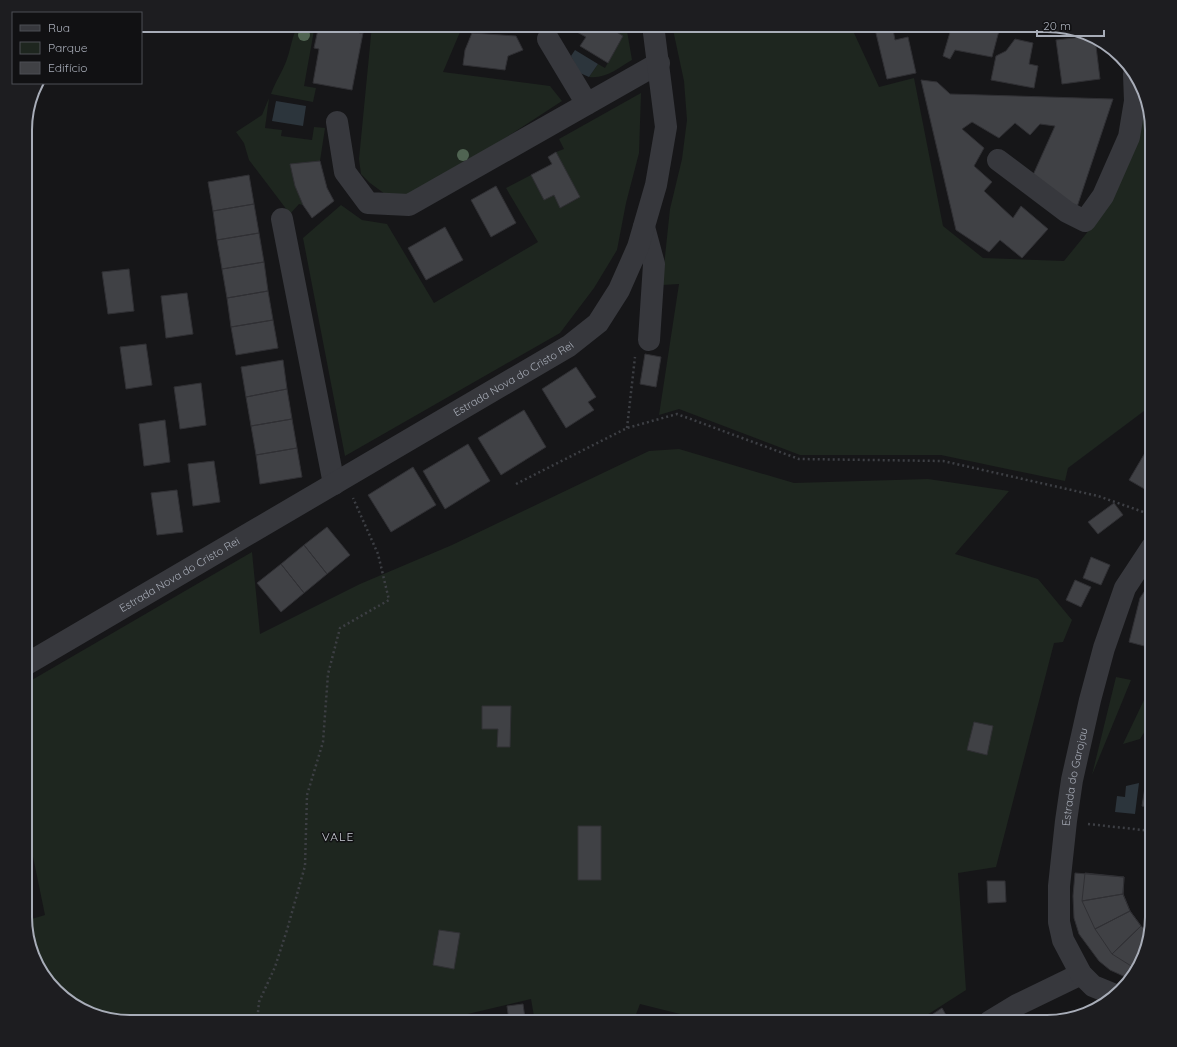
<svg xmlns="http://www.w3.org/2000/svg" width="1177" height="1047" viewBox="0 0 1177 1047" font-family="Quicksand,sans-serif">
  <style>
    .green { fill: #1e261f }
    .water { fill: #2c353c }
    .building { fill: #404145; stroke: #303034 }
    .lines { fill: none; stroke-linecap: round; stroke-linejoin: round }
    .path { stroke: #3d3f44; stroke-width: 2.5; stroke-dasharray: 2 3; stroke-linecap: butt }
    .minor { stroke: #37383d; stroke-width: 22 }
    .tertiary { stroke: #37383d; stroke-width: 22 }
    .tree { fill: #506452 }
    .labels { text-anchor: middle; stroke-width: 3; stroke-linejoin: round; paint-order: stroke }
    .street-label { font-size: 11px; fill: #a8adb8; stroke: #111113 }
    .neighbourhood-label { font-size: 12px; letter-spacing: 1px; fill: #c9ccd4; stroke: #111113 }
    .rim { fill: none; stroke: #a8adb8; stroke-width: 2 }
  </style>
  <rect width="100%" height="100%" fill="#161618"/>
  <path class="green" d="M298 25H315L304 86 316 88 313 102 271 94C275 82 283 71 287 59 291 48 292 36 298 25Z
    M372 25H463L443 72 550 86 562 101 415 197 385 194 370 183 361 174 359 159Z
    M605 25H626L632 60C618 68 606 79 589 77L598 64 605 68 623 36Z
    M672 25H862L854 33 879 87 914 78 943 226 983 258 1064 261 1107 208 1145 95 1152 130V405L1068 468 1065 481 941 455H800L679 409 659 415 679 284 662 285 670 209 682 159 687 120 684 81Z
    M641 93 639 153 626 203 617 250 594 288 560 333 345 456 303 238 341 205 362 220 387 224 434 303 538 242 506 188 531 175 544 200 554 195 560 208 579 198 556 152 564 149 559 139Z
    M269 98 265 128 282 130 281 136 312 140 314 127 325 128 320 161 290 164 295 186 303 205 299 204 290 214 249 160 244 143 236 132 262 115Z
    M679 449 794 483 928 479 1009 491 955 554 1038 579 1072 620 1063 642 1054 643 996 867 958 873 966 990 916 1022H712L640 1004 633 1022H535L531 999 455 1017V1022H130L90 1014 56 991 33 957 25 923V921L45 915 25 818V684L252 552 260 634 360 584 452 545 649 451Z
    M1116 677 1131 680 1092 775Z
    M1145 698 1152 699V720L1140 739 1123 744Z"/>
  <path class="water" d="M575 50 598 64 589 77 580 73 571 56Z
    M276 101 306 106 303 126 272 121Z
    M1139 783 1135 814 1115 812 1117 796 1125 797 1126 786Z"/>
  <path class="building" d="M319 25H360L359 33H363L352 90 313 83 319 49 314 48Z
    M579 25H605L623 36 608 63 580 46 586 37 575 31Z
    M874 25H892L895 40 908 37 916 73 887 79Z
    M950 25H992L1000 27 992 57 955 50 950 59 943 56 951 29Z
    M472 33 516 36 523 50 508 56 505 70 463 65 465 50Z
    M1091 36 1095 38 1100 79 1062 84 1056 40Z
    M1015 39 1033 43 1029 64 1038 66 1034 88 991 80 996 56 1006 51Z
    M921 80 937 82 950 94 1113 99 1076 210 1033 175 1055 126 1040 124 1030 135 1015 123 999 138 972 122 962 129 984 148 974 166 992 182 984 191 1013 218 1021 206 1048 229 1022 258 1000 240 989 252 956 230Z
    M556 152 580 197 560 208 554 195 544 200 531 175 552 164 548 157Z
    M320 161 327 188 334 201 312 218 303 205 295 186 290 164Z
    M249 175 254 204 213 211 208 182Z
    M496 186 516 223 491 237 471 200Z
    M254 204 259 233 217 240 213 211Z
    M445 227 463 260 426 280 408 248Z
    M259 233 264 262 222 269 217 240Z
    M264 262 268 291 227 298 222 269Z
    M129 269 134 311 108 314 102 272Z
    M268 291 273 320 231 327 227 298Z
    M187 293 193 334 166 338 161 296Z
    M273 320 278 348 236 355 231 327Z
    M146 344 152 385 126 389 120 347Z
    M645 354 661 357 656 387 640 384Z
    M283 360 287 389 246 397 241 367Z
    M576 367 596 397 588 402 594 410 566 428 542 389Z
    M201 383 206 425 180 429 174 387Z
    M287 389 292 419 251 426 246 397Z
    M524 410 546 447 501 475 478 438Z
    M292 419 297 448 256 455 251 426Z
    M165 420 170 462 144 466 139 424Z
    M1152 441V485L1148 491 1129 480Z
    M468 444 490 481 445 509 423 471Z
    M297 448 302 477 260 484 256 455Z
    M214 461 220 502 193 506 188 464Z
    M413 467 436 505 391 532 368 495Z
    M177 490 183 532 157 535 151 493Z
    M1114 503 1123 515 1098 534 1088 522Z
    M327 527 350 555 327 574 304 545Z
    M304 545 327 574 304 593 281 564Z
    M1091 557 1110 565 1101 585 1083 578Z
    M281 564 304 593 281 612 257 583Z
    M1075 580 1091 587 1081 607 1066 600Z
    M1152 580V648L1129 642 1140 598Z
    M1152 615V633L1146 631Z
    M482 706H511L510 747H497L498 729H482Z
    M974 722 993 726 987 755 967 750Z
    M1152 744V808L1142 806Z
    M578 826H601V880H578Z
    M1075 873 1124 877 1123 894 1130 911 1141 926 1149 933 1144 957 1130 979 1110 970 1099 961 1079 934 1074 918 1073 896Z
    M1085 873 1124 877 1123 894 1082 901Z
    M987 881H1005L1006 902 988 903Z
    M1123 894 1130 911 1095 929 1082 901Z
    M1130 911 1141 926 1112 954 1095 929Z
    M1141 926 1149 933 1144 957 1136 969 1112 954Z
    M439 930 460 933 454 969 433 965Z
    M523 1004 525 1018 509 1021 507 1006Z
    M942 1008 950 1022H929L927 1018Z"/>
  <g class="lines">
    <path class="path" d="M627 428 635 357
      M516 484 627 428 677 414 799 459 943 461 1098 496 1152 515
      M1088 824 1152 831
      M257 1022 259 1002 275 967 287 930 305 866 307 795 323 742 328 674 340 628 389 600 378 554 353 498"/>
    <path class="minor" d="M548 39 587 104
      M337 122 345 172 368 203 409 205 659 63
      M998 160 1067 212 1085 221 1103 196 1129 137 1135 101 1134 74
      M282 219 334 484
      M644 227 654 264 649 340
      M989 1022 1017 1005 1081 974"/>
    <g class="tertiary">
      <path id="s1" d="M25 665 569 346 598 323 619 290 638 247 656 185 666 127 653 25"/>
      <path id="s2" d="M1115 995 1093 986 1081 974 1063 940 1059 922V886L1066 821 1072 780 1090 700 1104 648 1125 588 1152 547"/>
    </g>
  </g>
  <g class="tree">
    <circle cx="304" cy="35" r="6"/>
    <circle cx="463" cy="155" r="6"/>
  </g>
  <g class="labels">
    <g class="street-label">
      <text dy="4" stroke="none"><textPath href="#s1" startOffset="566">Estrada Nova do Cristo Rei</textPath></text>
      <text dy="4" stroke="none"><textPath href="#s1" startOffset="179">Estrada Nova do Cristo Rei</textPath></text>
      <text dy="4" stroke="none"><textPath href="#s2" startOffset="244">Estrada do Garajau</textPath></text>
    </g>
    <g class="neighbourhood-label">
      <text x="338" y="841">VALE</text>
    </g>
  </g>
  <path d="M0 0H1177V1047H0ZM130 32H1047A98 98 0 0 1 1145 130V917A98 98 0 0 1 1047 1015H130A98 98 0 0 1 32 917V130A98 98 0 0 1 130 32Z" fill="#1d1d20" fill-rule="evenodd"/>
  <path class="rim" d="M130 32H1047A98 98 0 0 1 1145 130V917A98 98 0 0 1 1047 1015H130A98 98 0 0 1 32 917V130A98 98 0 0 1 130 32Z"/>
  <rect x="12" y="12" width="130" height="72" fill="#111113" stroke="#4d4f55"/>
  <rect x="20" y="25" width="20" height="6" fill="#37383d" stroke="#4d4f55"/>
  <text x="48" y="32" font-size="12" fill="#a8adb8">Rua</text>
  <rect x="20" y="42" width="20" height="12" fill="#1e261f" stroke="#4d4f55"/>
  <text x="48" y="52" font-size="12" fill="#a8adb8">Parque</text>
  <rect x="20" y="62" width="20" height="12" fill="#404145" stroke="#4d4f55"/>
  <text x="48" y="72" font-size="12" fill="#a8adb8">Edifício</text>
  <path d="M1037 30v6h67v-6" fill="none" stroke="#a8adb8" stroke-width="2"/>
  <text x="1043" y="30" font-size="12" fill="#a8adb8" stroke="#111113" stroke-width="3" paint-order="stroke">20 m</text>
</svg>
